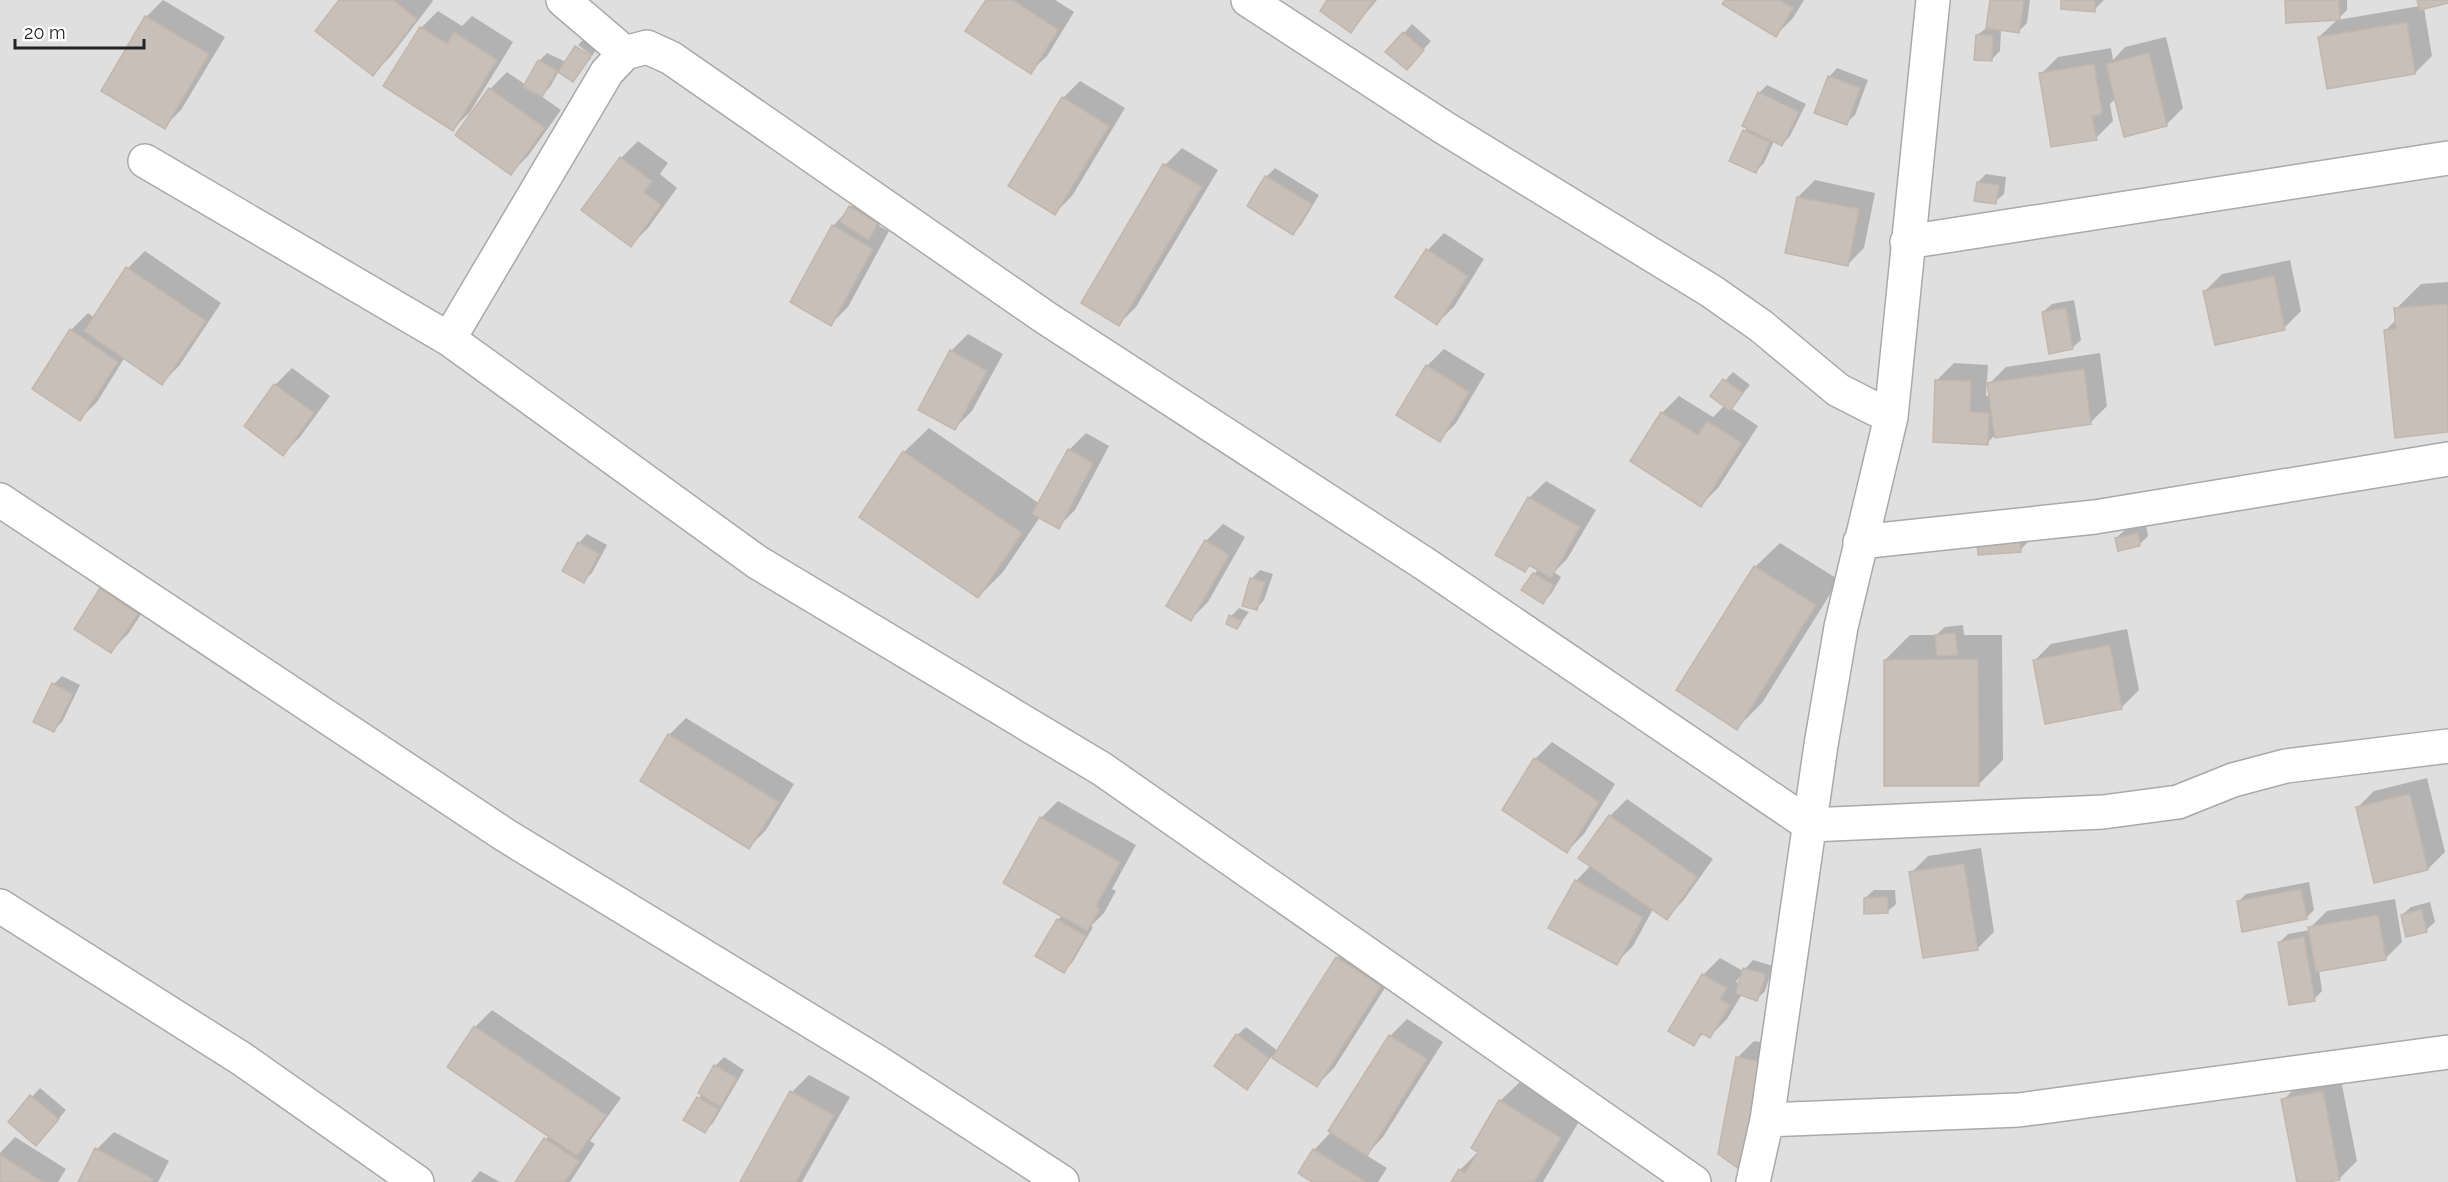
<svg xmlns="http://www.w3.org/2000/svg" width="2448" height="1182" viewBox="0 0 2448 1182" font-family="Raleway,sans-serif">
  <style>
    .residential { fill: #e0dfdf }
    .shadow { fill: #0003 }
    .building { fill: #c7bfb8; stroke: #c4b6ab; stroke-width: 1.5 }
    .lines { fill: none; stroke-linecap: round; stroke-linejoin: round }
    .street-casing { stroke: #a9a9a9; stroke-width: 36 }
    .street { stroke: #fff; stroke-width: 33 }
  </style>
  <rect width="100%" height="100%" fill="#f2efe9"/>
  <path class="residential" d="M0 0H2448V1182H0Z"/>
  <path class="shadow" d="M163 0 225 37 181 110 164 127 146 17Z
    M340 0H432L433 1 390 57 373 74Z
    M987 0H1055L1074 12 1047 56 1030 72Z
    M1329 0H1377L1351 31Z
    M1727 0H1804L1793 18 1776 35Z
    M1992 0H2030L2027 23 2019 31 2001 29 2000 51 1992 59 1977 35 1988 27Z
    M2063 0H2104L2094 10Z
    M2286 0H2347V10L2337 20 2420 6 2419 0H2448V2L2424 8 2432 56 2415 73 2319 37 2338 19Z
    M438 11 462 26 472 16 513 42 470 112 453 129 385 86 421 28Z
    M1412 24 1431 41 1415 59 1387 52Z
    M2166 37 2183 108 2166 125 2116 98 2110 104 2113 121 2096 138 2041 74 2058 57 2111 48 2113 60 2125 47Z
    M585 38 598 47 592 56 578 45Z
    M576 48 591 58 573 80 559 71 550 87 541 96 561 110 528 156 511 173 457 135 490 89 507 72 526 85 539 61 547 53 566 62Z
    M1837 68 1868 80 1855 115 1846 123 1829 77Z
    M1080 81 1125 108 1072 196 1055 213 1063 98Z
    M1767 85 1806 104 1790 136 1782 145 1774 141 1764 163 1755 172 1731 161 1747 127 1759 93Z
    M638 141 668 163 660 174 677 188 648 228 631 245 621 158Z
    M1182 148 1218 170 1136 307 1119 324 1083 303 1165 165Z
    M1275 168 1319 195 1301 225 1293 233 1249 205 1266 177Z
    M1986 174 2006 177 2004 194 1995 202 1978 182Z
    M1815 180 1875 193 1864 248 1847 265 1798 197Z
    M859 198 885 214 879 226 889 231 848 307 831 324 833 226Z
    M1444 233 1484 259 1454 307 1437 323 1428 250Z
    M145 251 221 303 179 366 162 383 125 357 97 402 80 419 71 330 88 313 95 318 128 268Z
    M2290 260 2301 311 2284 328 2205 291 2222 274Z
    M2448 282V431L2386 330 2397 319 2396 309 2421 284Z
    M2074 300 2081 340 2072 348 2043 312 2052 304Z
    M968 334 1003 354 972 411 955 428 951 351Z
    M1444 349 1485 374 1456 423 1439 440 1427 366Z
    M2100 353 2107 406 2090 423 1996 434 1987 443 1937 380 1954 363 1988 365 1986 396H1991L1989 384 2006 367Z
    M292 368 330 396 300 437 283 454 246 426 275 385Z
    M1733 372 1750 385 1731 408 1758 426 1718 488 1701 505 1662 413 1679 396 1713 417 1725 405 1712 395Z
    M929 428 1040 504 1069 450 1086 433 1109 446 1075 510 1058 527 1040 517 1003 572 978 597 904 452Z
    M1546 481 1596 510 1567 559 1554 572 1561 577 1551 594 1543 602 1524 590 1538 569 1531 565 1525 570 1529 498Z
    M2027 520 2028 542 2020 550 1978 530Z
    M1223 524 1245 537 1208 602 1191 619 1206 541Z
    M2146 526 2148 536 2140 544 2116 538 2125 530Z
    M587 534 607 545 592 573 583 581 564 570 579 543Z
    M1780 543 1839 580 1762 703 1737 728 1755 567Z
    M1260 570 1273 574 1264 600 1256 609 1251 579Z
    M118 572 153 596 128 634 111 651 101 589Z
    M1239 608 1249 612 1237 628 1231 616Z
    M1963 625 1964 635H2002L2003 760 1978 785 1885 660 1910 635H1936L1945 627Z
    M2127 629 2139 690 2122 707 2034 661 2051 644Z
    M62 676 80 685 62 722 53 730 54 684Z
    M686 718 794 784 766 830 749 847 642 781 669 735Z
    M1552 742 1615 784 1584 834 1567 851 1535 759Z
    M2427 778 2445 852 2428 869 2357 808 2374 791Z
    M1627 799 1713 859 1683 901 1666 918 1653 909 1633 946 1616 963 1576 881 1591 865 1581 858 1610 816Z
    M1058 801 1136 845 1112 889 1116 891 1104 913 1091 926 1093 927 1072 963 1064 971 1058 920 1062 915 1005 883 1041 818Z
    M1981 848 1994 932 1977 949 1911 873 1928 856Z
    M2309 882 2314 910 2306 918 2238 902 2246 894Z
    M1874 890H1895L1896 904 1887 912 1865 898Z
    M2395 899 2402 942 2385 959 2319 970 2322 991 2314 999 2279 943 2288 934 2310 930V928L2327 911Z
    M2430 902 2435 922 2426 930 2402 915 2411 907Z
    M1354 941 1397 969 1334 1068 1317 1085 1272 1056 1247 1088 1237 1035 1246 1027 1278 1051 1337 958Z
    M1720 958 1743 971 1736 982 1740 984 1745 969 1753 960 1773 966 1765 991 1757 999 1742 994 1727 1019 1710 1036 1704 1033 1693 1044 1670 1030 1703 975Z
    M492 1010 621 1098 590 1141 595 1144 570 1182H517L549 1135 475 1027Z
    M1407 1019 1443 1042 1383 1137 1366 1155 1387 1168 1378 1182H1314V1150L1332 1131 1390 1036Z
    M1754 1041 1784 1046 1762 1155 1737 1058Z
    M724 1057 744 1070 713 1123 705 1131 685 1120 702 1094 700 1093 715 1066Z
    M809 1075 850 1097 802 1182H741L792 1092Z
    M2340 1075 2357 1161 2340 1178 2320 1182H2299L2283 1100 2300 1083Z
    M1525 1077 1584 1113 1543 1182H1452L1460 1170 1479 1151 1500 1101Z
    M40 1088 66 1110 45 1135 10 1121Z
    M114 1132 169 1161 158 1182H79L97 1149Z
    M15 1137 66 1169 58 1182H0V1153Z
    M480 1171 500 1182H471Z"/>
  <path class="building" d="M339 0H393L417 19 373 76 315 31Z
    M986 0H1013L1058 30 1031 74 965 31Z
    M1327 0H1374L1351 33 1320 11Z
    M1725 0H1780L1793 8 1776 37 1722 4Z
    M1990 0H2024L2019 33 1986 28Z
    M2061 0H2095V12L2061 9Z
    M2285 0H2339L2340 20 2286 23Z
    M2417 0H2448V3L2420 10Z
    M145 16 209 54 165 129 101 91Z
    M2407 22 2415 74 2327 89 2318 37Z
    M420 27 447 44 454 32 497 60 453 131 383 86Z
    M1403 32 1424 50 1407 70 1385 52Z
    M1976 35H1993L1992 61 1974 60Z
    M575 46 591 56 573 82 558 72Z
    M2149 53 2167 126 2124 137 2106 64Z
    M538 60 557 70 542 97 523 87Z
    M2094 64 2102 114 2092 116 2097 140 2051 147 2039 73Z
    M1828 76 1860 88 1847 125 1814 113Z
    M489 88 545 128 511 175 455 135Z
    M1758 92 1799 112 1782 146 1742 126Z
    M1062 97 1109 126 1055 215 1008 186Z
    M1743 130 1770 142 1756 173 1729 161Z
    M620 157 652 181 644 192 661 205 631 247 581 210Z
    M1163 164 1202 187 1119 326 1081 303Z
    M1265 176 1312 204 1293 235 1247 206Z
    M1977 182 1999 185 1996 204 1974 201Z
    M1797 197 1859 209 1848 266 1785 253Z
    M849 206 878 223 869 240 840 222Z
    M832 225 873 249 831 326 790 302Z
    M1426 249 1468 276 1437 325 1395 297Z
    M126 267 206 321 162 385 84 331Z
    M2274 276 2285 330 2215 345 2203 291Z
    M2448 304V432L2395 438 2384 330 2396 329 2394 308Z
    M2066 308 2073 349 2049 354 2042 312Z
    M70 329 118 362 80 421 32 389Z
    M950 350 987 371 955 430 918 410Z
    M1426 365 1469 392 1440 442 1396 415Z
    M2084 369 2091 424 1995 438 1987 383Z
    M1723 379 1743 393 1730 411 1710 396Z
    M1935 380 1971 381 1970 412 1989 413 1988 445 1933 442Z
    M274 384 314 413 283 456 244 426Z
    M1661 412 1698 435 1707 421 1742 443 1701 507 1630 461Z
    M1068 449 1093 463 1059 529 1032 514Z
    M903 451 1022 533 978 598 859 517Z
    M1528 497 1580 527 1551 578 1529 565 1525 572 1495 555Z
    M2019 527 2021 552 1978 555 1976 530Z
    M2138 533 2140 546 2118 551 2115 538Z
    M1205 540 1229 555 1191 621 1166 606Z
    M578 542 599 554 584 583 562 571Z
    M1754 566 1816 605 1737 730 1676 690Z
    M1533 573 1554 585 1543 604 1521 590Z
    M1250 578 1265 582 1257 610 1242 606Z
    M100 588 138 614 111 653 74 629Z
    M1229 615 1242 621 1237 629 1226 624Z
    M1955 633 1958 655 1937 656 1935 635Z
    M2110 645 2122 709 2045 724 2033 660Z
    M1978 659 1979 786H1884V660Z
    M52 683 73 694 54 732 33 722Z
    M668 734 779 802 749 849 640 781Z
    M1534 758 1599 802 1567 853 1502 810Z
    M2410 794 2428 870 2374 883 2356 807Z
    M1609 815 1697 877 1667 920 1578 858Z
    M1040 817 1120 862 1096 906 1100 909 1087 931 1003 883Z
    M1964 864 1978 950 1923 958 1909 872Z
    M1575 880 1643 917 1617 965 1548 928Z
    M2301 889 2307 919 2242 932 2237 901Z
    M1887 897 1888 913 1864 914V898Z
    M2422 909 2427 932 2406 937 2401 915Z
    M2378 915 2386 960 2316 972 2308 927Z
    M1057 919 1086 936 1064 973 1035 956Z
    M2304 937 2315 1001 2289 1005 2278 942Z
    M1336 957 1381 986 1317 1087 1272 1058Z
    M1743 968 1766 974 1757 1001 1735 993Z
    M1702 974 1727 988 1720 999 1730 1005 1710 1038 1701 1033 1694 1046 1668 1031Z
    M474 1026 606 1115 577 1156 447 1067Z
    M1236 1034 1269 1058 1247 1090 1214 1066Z
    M1389 1035 1427 1059 1367 1156 1328 1131Z
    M1736 1057 1768 1063 1746 1174 1718 1154Z
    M714 1065 737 1078 720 1107 698 1093Z
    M790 1091 834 1115 796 1182H740Z
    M2323 1091 2340 1180 2328 1182H2297L2281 1099Z
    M30 1095 59 1119 36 1146 8 1122Z
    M697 1097 719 1109 705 1133 683 1120Z
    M1499 1100 1561 1138 1534 1182H1451L1459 1169 1465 1173 1478 1152 1471 1148Z
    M544 1138 579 1161 565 1182H515Z
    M95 1148 153 1179 151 1182H78Z
    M1313 1149 1366 1182H1312L1298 1173Z
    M0 1155 43 1182H0Z"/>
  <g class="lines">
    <g class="street-casing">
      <path id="street" d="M563 0 625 53
        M1248 0 1443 127 1711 291 1761 326 1838 390 1891 417
        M145 161 449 339 757 562 1102 769 1694 1182
        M1907 242 2448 158
        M449 339 607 72 625 53 647 47 671 58 1046 318 1425 564 1810 825 2103 812 2178 802 2233 780 2286 766 2448 746
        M0 500 505 835 879 1063 1062 1182
        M1860 542 2095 517 2448 459
        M0 906 242 1059 417 1182
        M1767 1120 2019 1110 2448 1052
        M1753 1182 1767 1120 1821 745 1841 627 1891 417 1933 0"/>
    </g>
    <use href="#street" class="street"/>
  </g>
  <path d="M15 39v9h129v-9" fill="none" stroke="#222222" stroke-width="3"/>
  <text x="24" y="39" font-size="18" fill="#222222" stroke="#ffffff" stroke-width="4.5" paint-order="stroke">20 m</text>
</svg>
